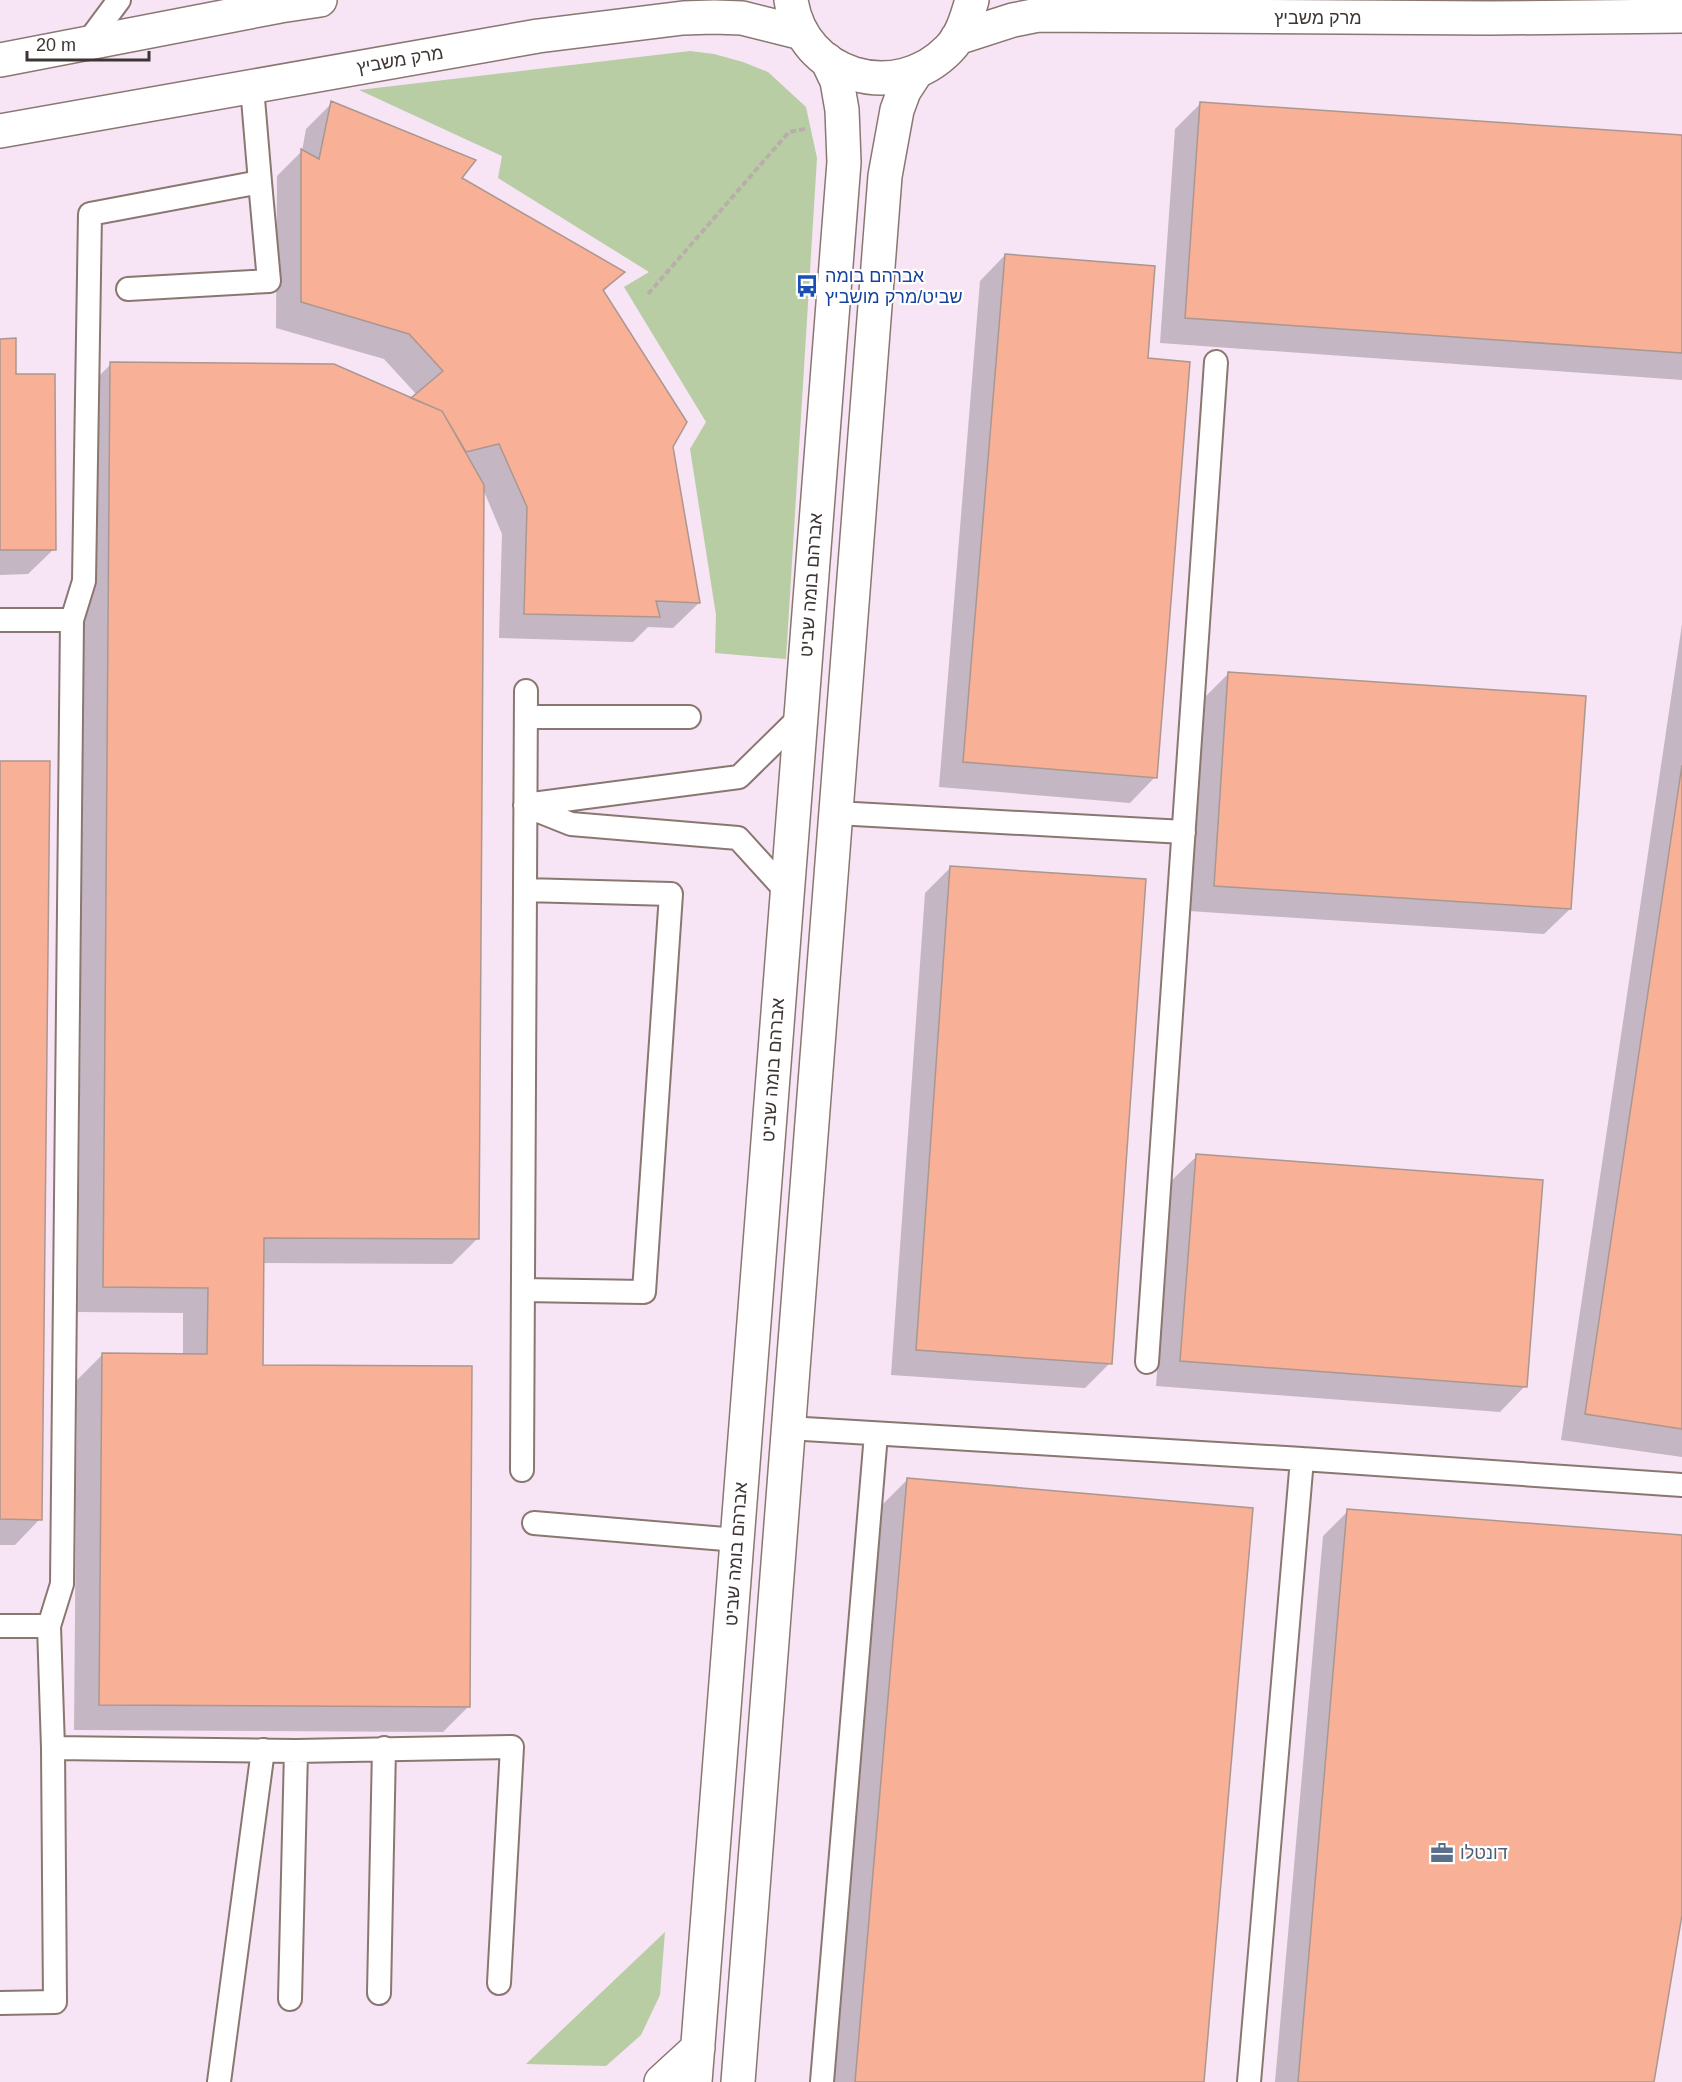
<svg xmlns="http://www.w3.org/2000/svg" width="1682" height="2082" viewBox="0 0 1682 2082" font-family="Helvetica,'Noto Sans Hebrew',sans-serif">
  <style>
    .industrial { fill: #f7e4f4 }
    .green { fill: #b8cda4 }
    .shadow { fill: #0003 }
    .building { fill: #f8b096; stroke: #ab9790; stroke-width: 1.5 }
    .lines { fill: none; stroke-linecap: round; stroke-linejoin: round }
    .lane-casing { stroke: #8a7770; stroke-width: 26 }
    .street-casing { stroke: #8a7770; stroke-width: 36 }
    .secondary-casing { stroke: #8a7770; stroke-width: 36 }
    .path { stroke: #baaeab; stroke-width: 4; stroke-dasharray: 6 3; stroke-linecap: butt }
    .lane { stroke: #fff; stroke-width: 22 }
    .street { stroke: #fff; stroke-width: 33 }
    .secondary { stroke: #fff; stroke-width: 33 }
    .labels { text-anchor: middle; stroke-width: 4.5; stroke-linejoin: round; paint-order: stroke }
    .street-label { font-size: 18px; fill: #3d3532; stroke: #fff }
    .transit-label { font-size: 18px; fill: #164399; stroke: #fff; text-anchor: start }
    .service-label { font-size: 18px; fill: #4e5e75; stroke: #fff; text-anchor: start }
  </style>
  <rect width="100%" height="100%" fill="#fef1ed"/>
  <path class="industrial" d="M0 0H1682V2082H0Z"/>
  <path class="green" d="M690 51 714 54 743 62 768 72 806 107 817 158 786 659 715 653 716 615 690 449 706 422 624 287 649 272 498 178 502 156 359 90Z
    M665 1932 660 1995 641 2035 606 2066 526 2064Z"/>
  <path class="shadow" d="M332 103 623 272 603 292 672 446 699 603 673 628 648 627 633 642 499 638 502 534 483 489 477 1239 452 1264 263 1263 261 1366 468 1707 443 1732 74 1730 77 1380 102 1355H183V1313L78 1312 86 389 111 364 412 400 417 395 384 359 276 328 277 176 302 151 306 129Z
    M1201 103 1682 137V380L1160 343 1175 129Z
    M1005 255 1147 360 1155 777 1130 803 939 787 980 281Z
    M0 340 15 376 54 549 28 574 0 575Z
    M1682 624V1457L1561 1440Z
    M1228 674 1570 909 1544 934 1189 911 1203 699Z
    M0 762 40 1519 15 1545H0Z
    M951 867 1110 1363 1085 1388 891 1375 925 893Z
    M1197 1156 1525 1386 1500 1412 1156 1386 1171 1181Z
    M907 1480 1202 2082H833L882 1505Z
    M1348 1511 1682 1537V1906L1652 2082H1275L1323 1536Z"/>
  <path class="building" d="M331 101 476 160 462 178 625 272 603 290 687 422 673 447 700 603 656 601 660 617 524 614 527 507 499 444 466 452 442 411 411 398 443 371 409 334 301 302V149L319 159Z
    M1200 102 1682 135V353L1185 318Z
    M1005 254 1155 266 1148 358 1190 362 1157 778 963 762Z
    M16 338V374H55L56 550H0V339Z
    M110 362 334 364 442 411 484 485 479 1239 264 1238 263 1365 472 1366 470 1707 99 1705 102 1353 207 1354 208 1288 103 1287Z
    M1228 672 1586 696 1571 909 1214 886Z
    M0 761H50L42 1520 0 1519Z
    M1682 765V1429L1585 1414Z
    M950 866 1146 879 1112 1364 916 1350Z
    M1196 1154 1543 1180 1527 1387 1180 1361Z
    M907 1478 1253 1508 1204 2082H855Z
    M1347 1509 1682 1535V1915L1654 2082H1298Z"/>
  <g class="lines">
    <g class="lane-casing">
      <path id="lane" d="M87 43 119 0
        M252 87 260 182
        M0 620H72L62 1584 49 1626 53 1748 55 2002 0 2003
        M72 620 84 581 90 214 260 182 269 281 128 289
        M526 717H689
        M525 805 739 777 800 717
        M526 806 571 824 738 838 787 892
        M836 813 1184 832
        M523 1290 644 1292 671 894 525 890
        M1147 1362 1216 362
        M788 1428 1302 1459 1682 1485
        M522 1470 526 691
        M534 1523 737 1540
        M0 1626H49
        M53 1748 296 1751 512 1747 499 1983
        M379 1993 384 1748
        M290 1999 296 1751
        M219 2082 263 1750
        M822 2082 876 1434
        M1249 2082 1302 1459"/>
    </g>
    <g class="street-casing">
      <path id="street" d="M661 2082 698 2048
        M695 2082 844 162 842 110 837 81 827 60
        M738 2082 885 176 897 110 904 91 917 71"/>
    </g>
    <g class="secondary-casing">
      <path id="secondary" d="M791 0C802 77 896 104 949 49 962 36 967 17 972 0
        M957 38 1013 20 1038 15 1490 18 1682 16
        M0 60 280 6 320 0
        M0 131 538 36 683 18 714 17 742 18 802 33"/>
    </g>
    <path class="path" d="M648 294 789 132 805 129"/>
    <use href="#lane" class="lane"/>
    <use href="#street" class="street"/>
    <use href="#secondary" class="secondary"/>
  </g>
  <defs>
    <g id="bus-bare" transform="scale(1.8)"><path d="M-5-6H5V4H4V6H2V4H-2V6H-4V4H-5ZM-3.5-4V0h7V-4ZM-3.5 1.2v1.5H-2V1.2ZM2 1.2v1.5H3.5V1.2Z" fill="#1a4fb4" stroke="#fff" stroke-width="2.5" paint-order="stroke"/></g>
    <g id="office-bare" transform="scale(1.8)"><path d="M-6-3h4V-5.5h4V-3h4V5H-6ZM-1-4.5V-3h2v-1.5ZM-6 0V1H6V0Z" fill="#5c6f8a" stroke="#fff" stroke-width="2.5" paint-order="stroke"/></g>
  </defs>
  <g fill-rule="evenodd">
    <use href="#bus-bare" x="807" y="286"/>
    <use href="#office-bare" x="1442" y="1853"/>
  </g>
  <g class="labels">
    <g class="street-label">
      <text x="1318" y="24">מרק משביץ</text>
      <text transform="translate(400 60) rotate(-10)" y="6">מרק משביץ</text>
      <text transform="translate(811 585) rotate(-86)" y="6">אברהם בומה שביט</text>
      <text transform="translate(773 1070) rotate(-86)" y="6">אברהם בומה שביט</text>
      <text transform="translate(736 1554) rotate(-86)" y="6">אברהם בומה שביט</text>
    </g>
    <g class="transit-label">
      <text x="825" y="282">אברהם בומה<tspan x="825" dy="21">שביט/מרק מושביץ</tspan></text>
    </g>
    <g class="service-label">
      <text x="1460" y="1859">דונטלו</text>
    </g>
  </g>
  <path d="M27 51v9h122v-9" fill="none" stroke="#3d3532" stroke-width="3"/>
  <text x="36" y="51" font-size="18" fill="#3d3532" stroke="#ffffff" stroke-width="4.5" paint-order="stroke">20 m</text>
</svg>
